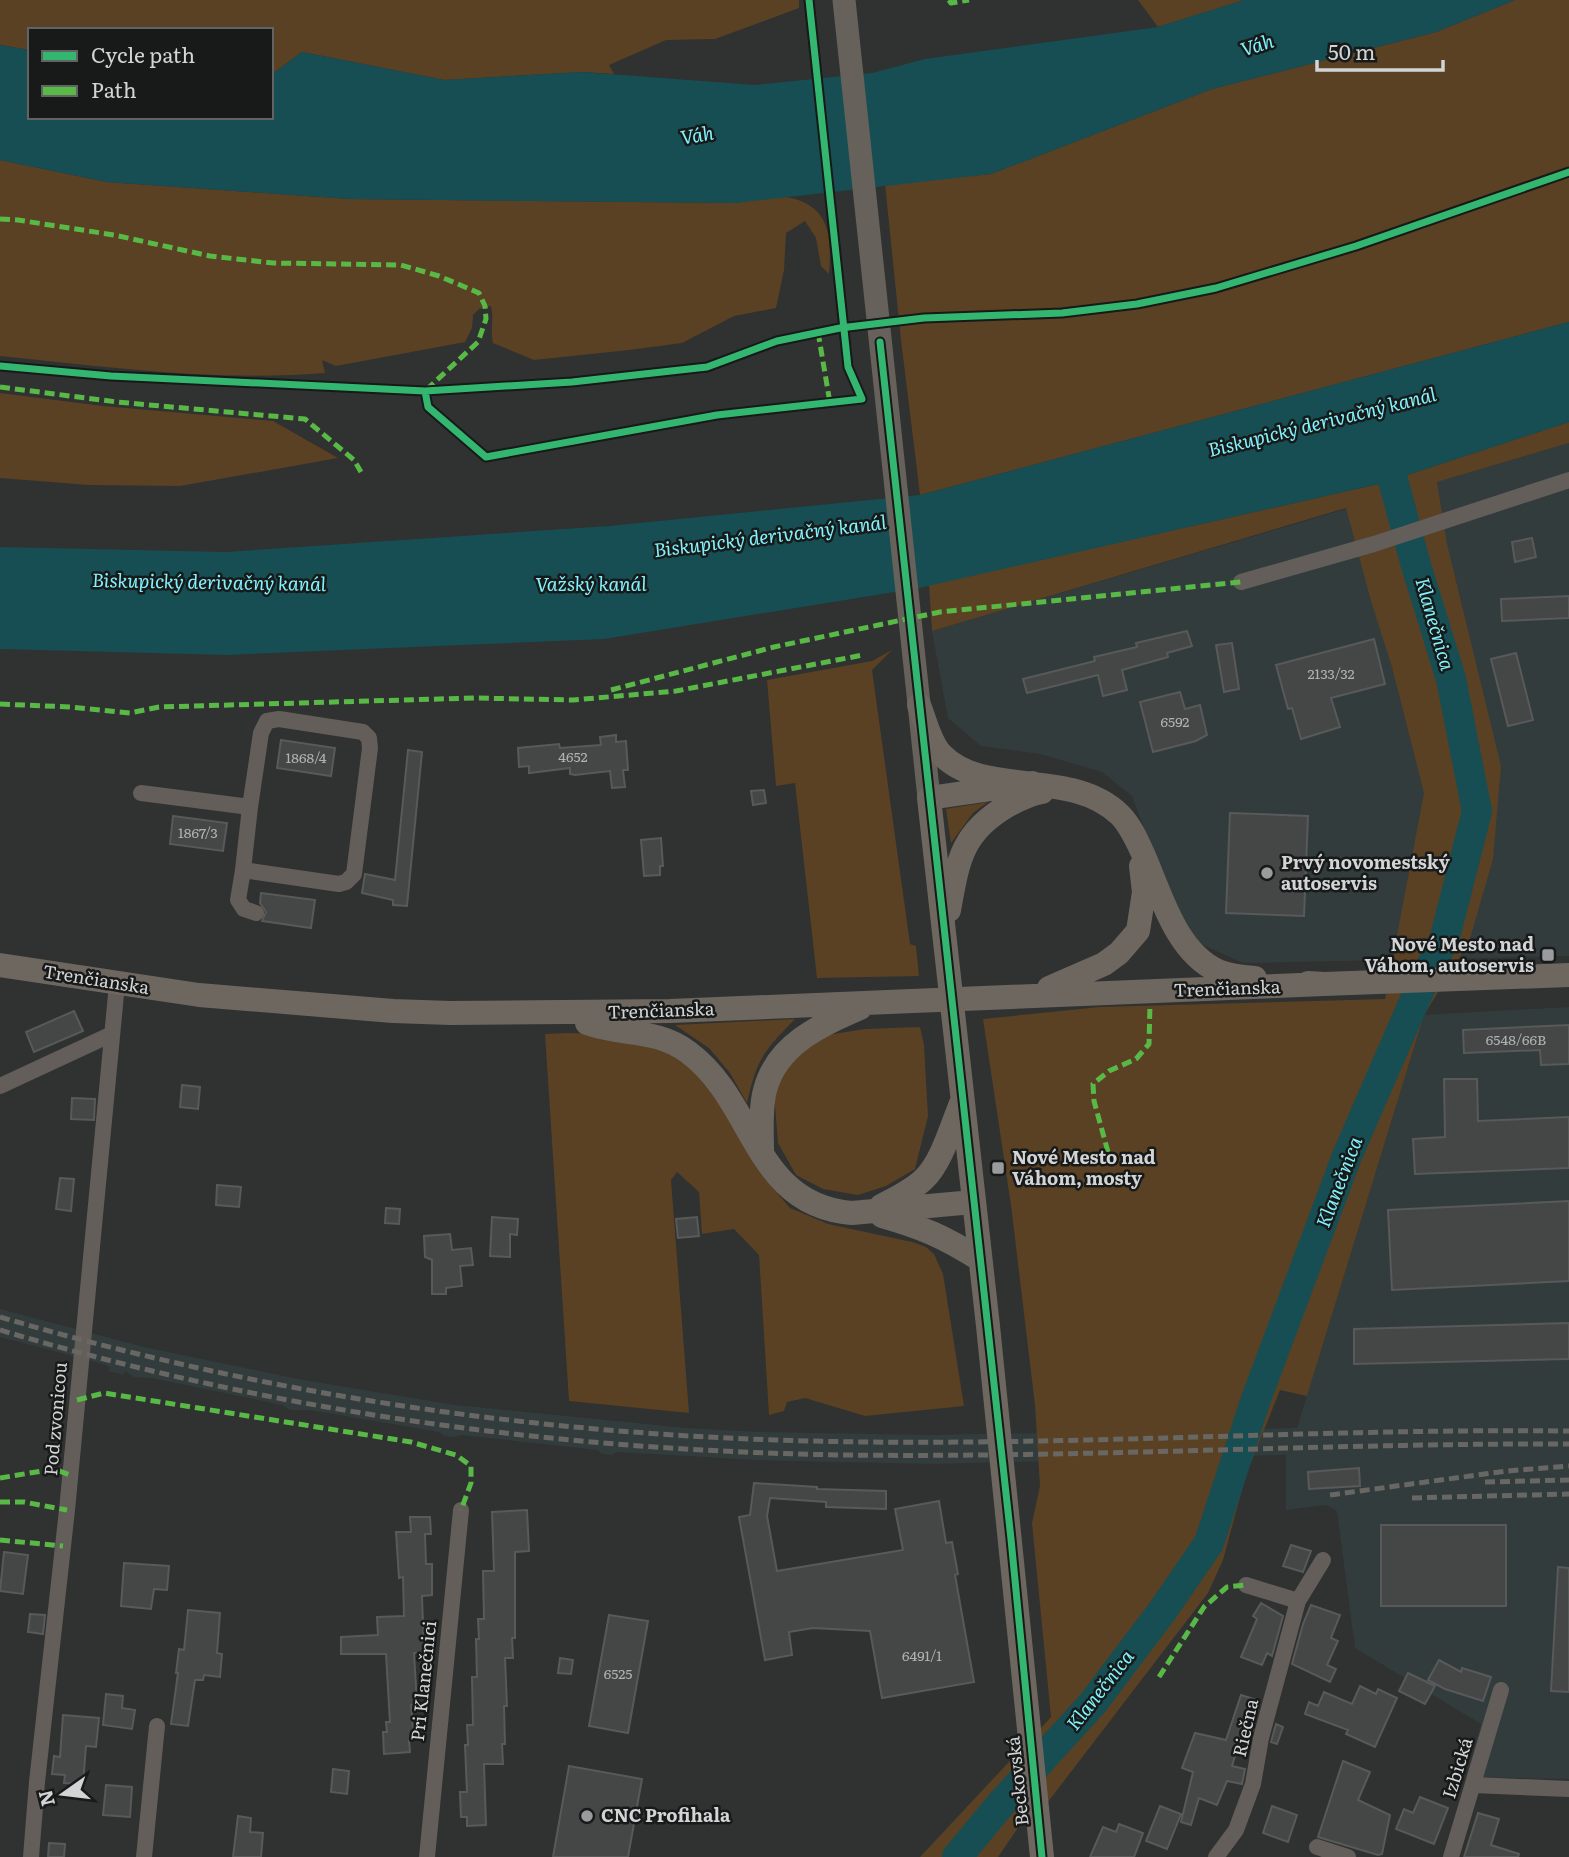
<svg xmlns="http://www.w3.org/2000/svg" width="1569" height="1857" viewBox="0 0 1569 1857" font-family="Literata,serif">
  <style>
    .built { fill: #323c3d }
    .green { fill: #5a4123 }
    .water { fill: #164e53 }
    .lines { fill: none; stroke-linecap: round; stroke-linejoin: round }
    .river { stroke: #164e53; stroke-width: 30 }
    .building { fill: #454747; stroke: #585959; stroke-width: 2 }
    .minor { stroke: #635e5a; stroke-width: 16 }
    .secondary { stroke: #66615b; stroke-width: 23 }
    .primary { stroke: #6d6760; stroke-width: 24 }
    .rail { stroke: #696764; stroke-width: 5; stroke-dasharray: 10 5; stroke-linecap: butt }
    .quiet { stroke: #58b947; stroke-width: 5; stroke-dasharray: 10 5; stroke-linecap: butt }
    .cycleway-casing { stroke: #181919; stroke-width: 11 }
    .cycleway { stroke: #33b770; stroke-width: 7 }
    .poi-dot { fill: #999b9c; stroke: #181919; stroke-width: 2.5 }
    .labels { text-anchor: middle; stroke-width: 5; stroke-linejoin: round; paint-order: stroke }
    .number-label { font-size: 14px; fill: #afb1b2 }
    .poi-label { font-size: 18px; font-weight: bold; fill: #d2d4d5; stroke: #181919; text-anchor: start }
    .street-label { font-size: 18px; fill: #d2d4d5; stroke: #181919 }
    .water-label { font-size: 19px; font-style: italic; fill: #80f3fe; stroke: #181919 }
  </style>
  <rect width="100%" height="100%" fill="#303131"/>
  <path class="built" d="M1569 443V956L1243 963 1192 940 1168 892 1132 796 1102 772 1040 754 981 746 948 718 932 631Z
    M1569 1007V1779L1466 1777 1481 1724 1355 1648 1337 1511 1326 1505 1286 1510V1455L933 1464 756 1460 617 1452 612 1455 602 1454 598 1450 461 1435 453 1437 445 1436 439 1432 310 1410H290L282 1405 152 1378 134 1377 125 1371 124 1375 109 1371 110 1367 103 1364 0 1337V1309L144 1347 303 1380 455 1405 686 1428 760 1432 932 1435 1297 1428 1424 1015Z"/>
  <path class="green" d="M0 0H799V8L715 39 666 40 609 65 614 74 582 72 444 80 302 52 271 75V30H30V50L0 45Z
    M1138 0H1244L1158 27Z
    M1515 0H1569V322L920 495 901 340 885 184 991 174 1212 89 1436 32Z
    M0 160 107 182 350 199 735 203C751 201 771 195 786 197 830 204 832 237 829 274L821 266 816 238 805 221 786 233 784 270 776 308 734 316 682 343 629 350 534 360 493 343C490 330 494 319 491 306L479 309 473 315 472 328 465 342 336 366 322 360 325 373C217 382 107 367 0 356Z
    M0 393 103 406 273 421 338 458 180 486 89 485 0 478Z
    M1569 422V443L1437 482 1447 544 1501 766 1493 859 1469 942 1424 1015 1307 1396 1280 1390 1246 1475 1223 1560 1208 1593 1041 1811 1022 1822 998 1857H920L1051 1717 1032 1523 1040 1486 1035 1405 1011 1205 983 1019 1100 1007 1385 999 1424 793 1392 667 1371 601 1346 508 932 631 929 585 1383 483Z
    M892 650 872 670 910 944 916 946 919 976 817 978 795 783 776 786 767 680 872 661Z
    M988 802 973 813 951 843 946 809Z
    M795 1019C764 1051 757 1058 747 1103L730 1073 709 1048 675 1025Z
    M920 1027 924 1045 928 1116 915 1169 886 1186 858 1195 823 1189 796 1175 778 1143 774 1093 793 1059 827 1035 865 1029Z
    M567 1033 621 1034 695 1062 765 1179 790 1208 828 1224 912 1242 926 1247 934 1254 943 1274 964 1406 865 1416 805 1398 787 1402 784 1411 769 1415 759 1255 734 1229 702 1234 699 1192 677 1172 671 1180 689 1413 569 1401 545 1034Z"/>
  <path class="water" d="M1244 0H1515L1436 32 1212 89 991 174 735 203 350 199 107 182 0 160V45L30 50V117H271V75L302 52 444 80 582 72 755 85 872 73 925 59 1158 27Z
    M1569 322V422L1383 483 919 588 604 639 227 655 0 649V547L226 552 609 526 920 495Z"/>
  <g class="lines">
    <path class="river" d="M957 1857 1000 1805 1093 1703 1163 1610 1209 1543 1256 1399 1347 1156 1413 1004 1445 937 1477 811 1451 679 1415 562 1383 443"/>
  </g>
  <path class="building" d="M1532 538 1536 557 1515 562 1512 542Z
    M1569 596V618L1502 621 1501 599Z
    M1187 631 1192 646 1167 653 1168 657 1122 670 1127 690 1103 696 1098 675 1027 693 1023 679 1095 661 1094 657 1137 647 1136 643Z
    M1374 639 1385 684 1331 698 1340 727 1301 739 1292 708 1288 709 1276 665Z
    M1232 643 1239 689 1224 692 1216 645Z
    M1516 653 1533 720 1508 726 1491 659Z
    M1180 692 1185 709 1200 705 1207 735 1196 741 1153 752 1140 702Z
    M616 735V742L626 741 628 770H623L625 787 612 788 610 771 575 775 570 774V768L529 773V766L519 767 518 748 559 744 560 748 601 745 600 737Z
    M281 740 335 748 331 776 277 768Z
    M408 750 422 752 407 906 393 905V900L362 893 365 874 395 880Z
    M764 790 766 803 753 805 751 791Z
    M1230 813 1308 816 1304 916 1226 913Z
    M173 816 227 823 223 851 170 844Z
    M661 838 663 866H660V875L644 876 641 840Z
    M261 893 315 900 311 928 262 921 266 912 260 903Z
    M74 1011 83 1031 34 1052 26 1032Z
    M1569 1025V1064L1541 1065 1540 1050 1464 1053 1463 1030Z
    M1444 1079H1477L1478 1121 1569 1117V1168L1415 1174 1413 1139 1445 1137Z
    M182 1085 200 1087 198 1109 180 1107Z
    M72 1098 95 1099 94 1120 71 1119Z
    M60 1178 74 1179 71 1211 56 1209Z
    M217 1185 241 1187 239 1207 216 1205Z
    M1569 1201V1281L1392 1290 1388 1210Z
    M386 1208 400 1209 399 1224 385 1223Z
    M492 1217 518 1219 517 1235 510 1234V1257L490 1256Z
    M697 1217 699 1236 678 1238 676 1219Z
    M450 1234 452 1250 471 1248 473 1265 460 1266 462 1286 446 1288V1294H432V1260L425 1257 424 1236Z
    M1569 1323V1359L1354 1364V1329Z
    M1359 1468 1360 1486 1309 1489 1308 1472Z
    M754 1483 817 1487V1489L886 1491V1509L826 1507V1502L770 1498 767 1516 777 1571 903 1550 895 1509 939 1501 946 1543 952 1542 958 1574 955 1575 974 1682 882 1698 870 1631 813 1628 789 1632 792 1655 765 1660 739 1517 750 1515Z
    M527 1510 529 1551 515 1552V1638H512L513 1658H505L507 1706H504L505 1744H502L503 1764H484L486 1825 467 1826V1817H461L460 1792H467L465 1745H468L467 1725H473L472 1677H477L476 1639H479L478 1619H484L483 1571H494L492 1512Z
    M410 1517H430L431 1534H425L426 1564H432V1595L422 1596 424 1653H414L417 1704 411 1705 414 1739 409 1740 410 1752 384 1754 383 1732H387L386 1722H390L386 1654H341V1637L378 1635 377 1617 404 1616 403 1577 399 1578 396 1532H411Z
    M1381 1525H1506V1606H1381Z
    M1291 1545 1311 1551 1303 1572 1283 1566Z
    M4 1552 28 1555 23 1594 0 1591Z
    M124 1563 169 1566 167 1590 154 1589 151 1609 121 1606Z
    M1558 1567 1569 1568V1692L1551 1691Z
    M1261 1603 1283 1616 1272 1656 1267 1653 1262 1665 1241 1657 1257 1619 1253 1616Z
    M1311 1605 1340 1615 1331 1638 1338 1641 1327 1665 1336 1669 1330 1682 1292 1664 1303 1624Z
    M188 1610 220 1613 217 1653 222 1654 220 1677 204 1675 203 1680H195L188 1726 171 1724 178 1673H176L179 1649 184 1650Z
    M30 1614 45 1615 43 1634 28 1632Z
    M609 1615 648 1621 628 1733 589 1726Z
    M560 1658 573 1660 571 1674 558 1673Z
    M1439 1660 1461 1672 1462 1668 1491 1677 1483 1701 1445 1689 1428 1680Z
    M1408 1673 1435 1686 1425 1704 1399 1691Z
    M1360 1686 1376 1694 1378 1689 1397 1698 1375 1747 1346 1734 1348 1730 1305 1714 1309 1702 1318 1706 1324 1692 1352 1704Z
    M106 1694 123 1696 122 1708 135 1710 132 1729 103 1725Z
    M1241 1695 1260 1701 1251 1736 1242 1733 1232 1766 1245 1769 1242 1784 1227 1781 1217 1805 1199 1798 1191 1825 1181 1822 1193 1772 1182 1768 1195 1733 1226 1740Z
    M63 1715 99 1718 96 1747 86 1746 83 1784 64 1783 65 1775 52 1774 54 1756 60 1757Z
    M1276 1724 1283 1727 1277 1744 1271 1742Z
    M1343 1761 1370 1772 1358 1800 1390 1815 1382 1854 1378 1855 1318 1837Z
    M569 1766 642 1779 628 1857H553Z
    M333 1769 349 1771 347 1794 331 1792Z
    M106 1785 132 1787 130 1817 103 1815Z
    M1420 1797 1448 1808 1434 1844 1396 1829 1404 1809 1413 1813Z
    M1160 1806 1181 1814 1167 1849 1146 1841Z
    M1272 1806 1297 1815 1288 1842 1263 1833Z
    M1478 1813 1499 1819 1491 1845 1519 1854 1518 1857H1464Z
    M238 1816 251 1818 250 1832 263 1833 261 1857H233Z
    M1119 1824 1143 1833 1134 1857H1090L1103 1827 1116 1832Z
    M49 1843 65 1844 64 1857H48Z"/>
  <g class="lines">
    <path class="minor" d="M1241 582 1374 544 1569 480
      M141 793 250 807 261 733 267 721 279 719 363 732 369 738 370 748 354 874 346 882 339 884 243 870 250 807
      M243 870 238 900 244 909 256 913
      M0 1086 112 1034
      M1298 1601 1323 1560
      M1473 1785 1569 1789
      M1317 1847 1348 1857
      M31 1857 37 1782 67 1510 117 984
      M144 1857 157 1726
      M427 1857 461 1510
      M1216 1857 1236 1830 1253 1784 1261 1738 1298 1601 1246 1585
      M1451 1857 1501 1690"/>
    <path class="secondary" d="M844 0 929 798"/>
    <path class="primary" d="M919 705C925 720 930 743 941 754 984 799 1071 767 1120 815 1131 826 1138 843 1144 856 1161 895 1176 952 1218 971 1230 976 1242 977 1255 978
      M1032 783 929 798 988 1326 1042 1857
      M949 910C958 861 961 833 1007 806 1018 800 1030 794 1042 792
      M0 965 199 995 393 1011 450 1013 670 1011 1324 984
      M1308 983 1324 984 1569 975
      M1049 988 1104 964 1119 953 1138 931 1144 892 1141 866
      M587 1023C622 1036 656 1028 688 1052 756 1102 753 1205 852 1213L973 1202
      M762 1150C762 1130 760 1109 765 1090 777 1044 821 1025 860 1008
      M881 1206C896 1198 911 1191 923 1180 942 1163 952 1124 962 1101
      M882 1216C923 1228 943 1236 979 1259"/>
    <path class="rail" d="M0 1317C251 1391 513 1431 775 1440 1040 1449 1304 1428 1569 1431
      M0 1330C273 1412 561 1451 846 1455 1087 1458 1328 1443 1569 1444
      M1485 1482 1569 1480
      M1330 1495 1507 1471 1569 1466
      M1412 1498 1569 1494"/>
    <path class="quiet" d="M949 0 951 3 969 0
      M0 219 18 220 114 235 210 256 273 263 401 265 439 276 479 293 485 306 486 319 478 342 425 391
      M818 332 830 403
      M0 387 117 402 305 419 354 460 361 472
      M611 690 774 647 940 612 1241 582
      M0 704 70 707 130 713 159 707 474 698 573 700 676 691 863 655
      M1108 1152 1094 1101 1093 1084 1109 1071 1136 1059 1149 1044 1150 1004
      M77 1400 104 1393 411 1442 456 1455 471 1466V1483L461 1510
      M0 1478 54 1469 70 1475
      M0 1502H24L67 1510
      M0 1540 63 1546
      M1159 1677 1204 1607 1227 1587 1246 1585"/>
    <g class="cycleway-casing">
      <path id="cycleway" d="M880 342 1011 1539 1042 1857
        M0 366 111 376 425 391 572 382 707 367 777 341 840 328 924 318 1062 313 1137 304 1216 288 1356 246 1569 172
        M425 391 428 407 486 457 717 415 862 399 848 367 809 0"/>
    </g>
    <use href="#cycleway" class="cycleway"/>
  </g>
  <g class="poi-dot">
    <circle cx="1267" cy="873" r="7"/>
    <rect x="1541" y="948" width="14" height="14" rx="3.5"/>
    <rect x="991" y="1161" width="14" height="14" rx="3.5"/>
    <circle cx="587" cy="1816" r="7"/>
  </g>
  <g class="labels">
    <g class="number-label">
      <text x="1331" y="679">2133/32</text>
      <text x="1175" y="727">6592</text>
      <text x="573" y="762">4652</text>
      <text x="306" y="763">1868/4</text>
      <text x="198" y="838">1867/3</text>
      <text x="1516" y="1045">6548/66B</text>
      <text x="922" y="1661">6491/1</text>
      <text x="618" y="1679">6525</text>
    </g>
    <g class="poi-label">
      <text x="1281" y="869">Prvý novomestský<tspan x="1281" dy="21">autoservis</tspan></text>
      <text x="1534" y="951" text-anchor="end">Nové Mesto nad<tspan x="1534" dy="21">Váhom, autoservis</tspan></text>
      <text x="1012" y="1164">Nové Mesto nad<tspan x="1012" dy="21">Váhom, mosty</tspan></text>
      <text x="601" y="1822">CNC Profihala</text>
    </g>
    <g class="street-label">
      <text transform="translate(96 980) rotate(9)" y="6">Trenčianska</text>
      <text transform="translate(1227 989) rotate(-2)" y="6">Trenčianska</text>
      <text transform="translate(661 1011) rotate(-2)" y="6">Trenčianska</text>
      <text transform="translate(56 1419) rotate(-85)" y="6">Pod zvonicou</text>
      <text transform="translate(424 1681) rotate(-84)" y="6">Pri Klanečnici</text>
      <text transform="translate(1246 1728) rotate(-77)" y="6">Riečna</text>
      <text transform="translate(1458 1768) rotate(-73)" y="6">Izbická</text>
      <text transform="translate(1018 1781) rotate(-96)" y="6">Beckovská</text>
    </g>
    <g class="water-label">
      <text transform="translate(1257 45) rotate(-17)" y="7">Váh</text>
      <text transform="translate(697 135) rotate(-9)" y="7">Váh</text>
      <text transform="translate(1322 422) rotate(-14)" y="7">Biskupický derivačný kanál</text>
      <text transform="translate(770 536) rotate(-7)" y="7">Biskupický derivačný kanál</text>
      <text transform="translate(209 582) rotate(1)" y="7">Biskupický derivačný kanál</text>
      <text x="591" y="591">Važský kanál</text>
      <text transform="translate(1435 624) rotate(74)" y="7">Klanečnica</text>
      <text transform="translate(1339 1182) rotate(-69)" y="7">Klanečnica</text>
      <text transform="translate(1100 1690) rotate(-52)" y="7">Klanečnica</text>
    </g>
  </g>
  <rect x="28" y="28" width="245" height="91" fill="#181919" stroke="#626464" stroke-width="2"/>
  <rect x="42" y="51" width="35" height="10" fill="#33b770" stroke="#626464" stroke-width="2"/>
  <text x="91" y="63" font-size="21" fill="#d2d4d5">Cycle path</text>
  <rect x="42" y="86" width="35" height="10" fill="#58b947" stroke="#626464" stroke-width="2"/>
  <text x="91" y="98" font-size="21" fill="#d2d4d5">Path</text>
  <g transform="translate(63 1794) rotate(256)" stroke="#181919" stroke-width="5" paint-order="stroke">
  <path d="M0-5L12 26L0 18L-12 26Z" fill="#d2d4d5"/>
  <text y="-10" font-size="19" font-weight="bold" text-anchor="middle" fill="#d2d4d5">N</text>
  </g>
  <path d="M1317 60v10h126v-10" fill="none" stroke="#d2d4d5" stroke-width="3.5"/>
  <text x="1328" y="60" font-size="21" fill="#d2d4d5" stroke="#181919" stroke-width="5" paint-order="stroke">50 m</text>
</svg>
